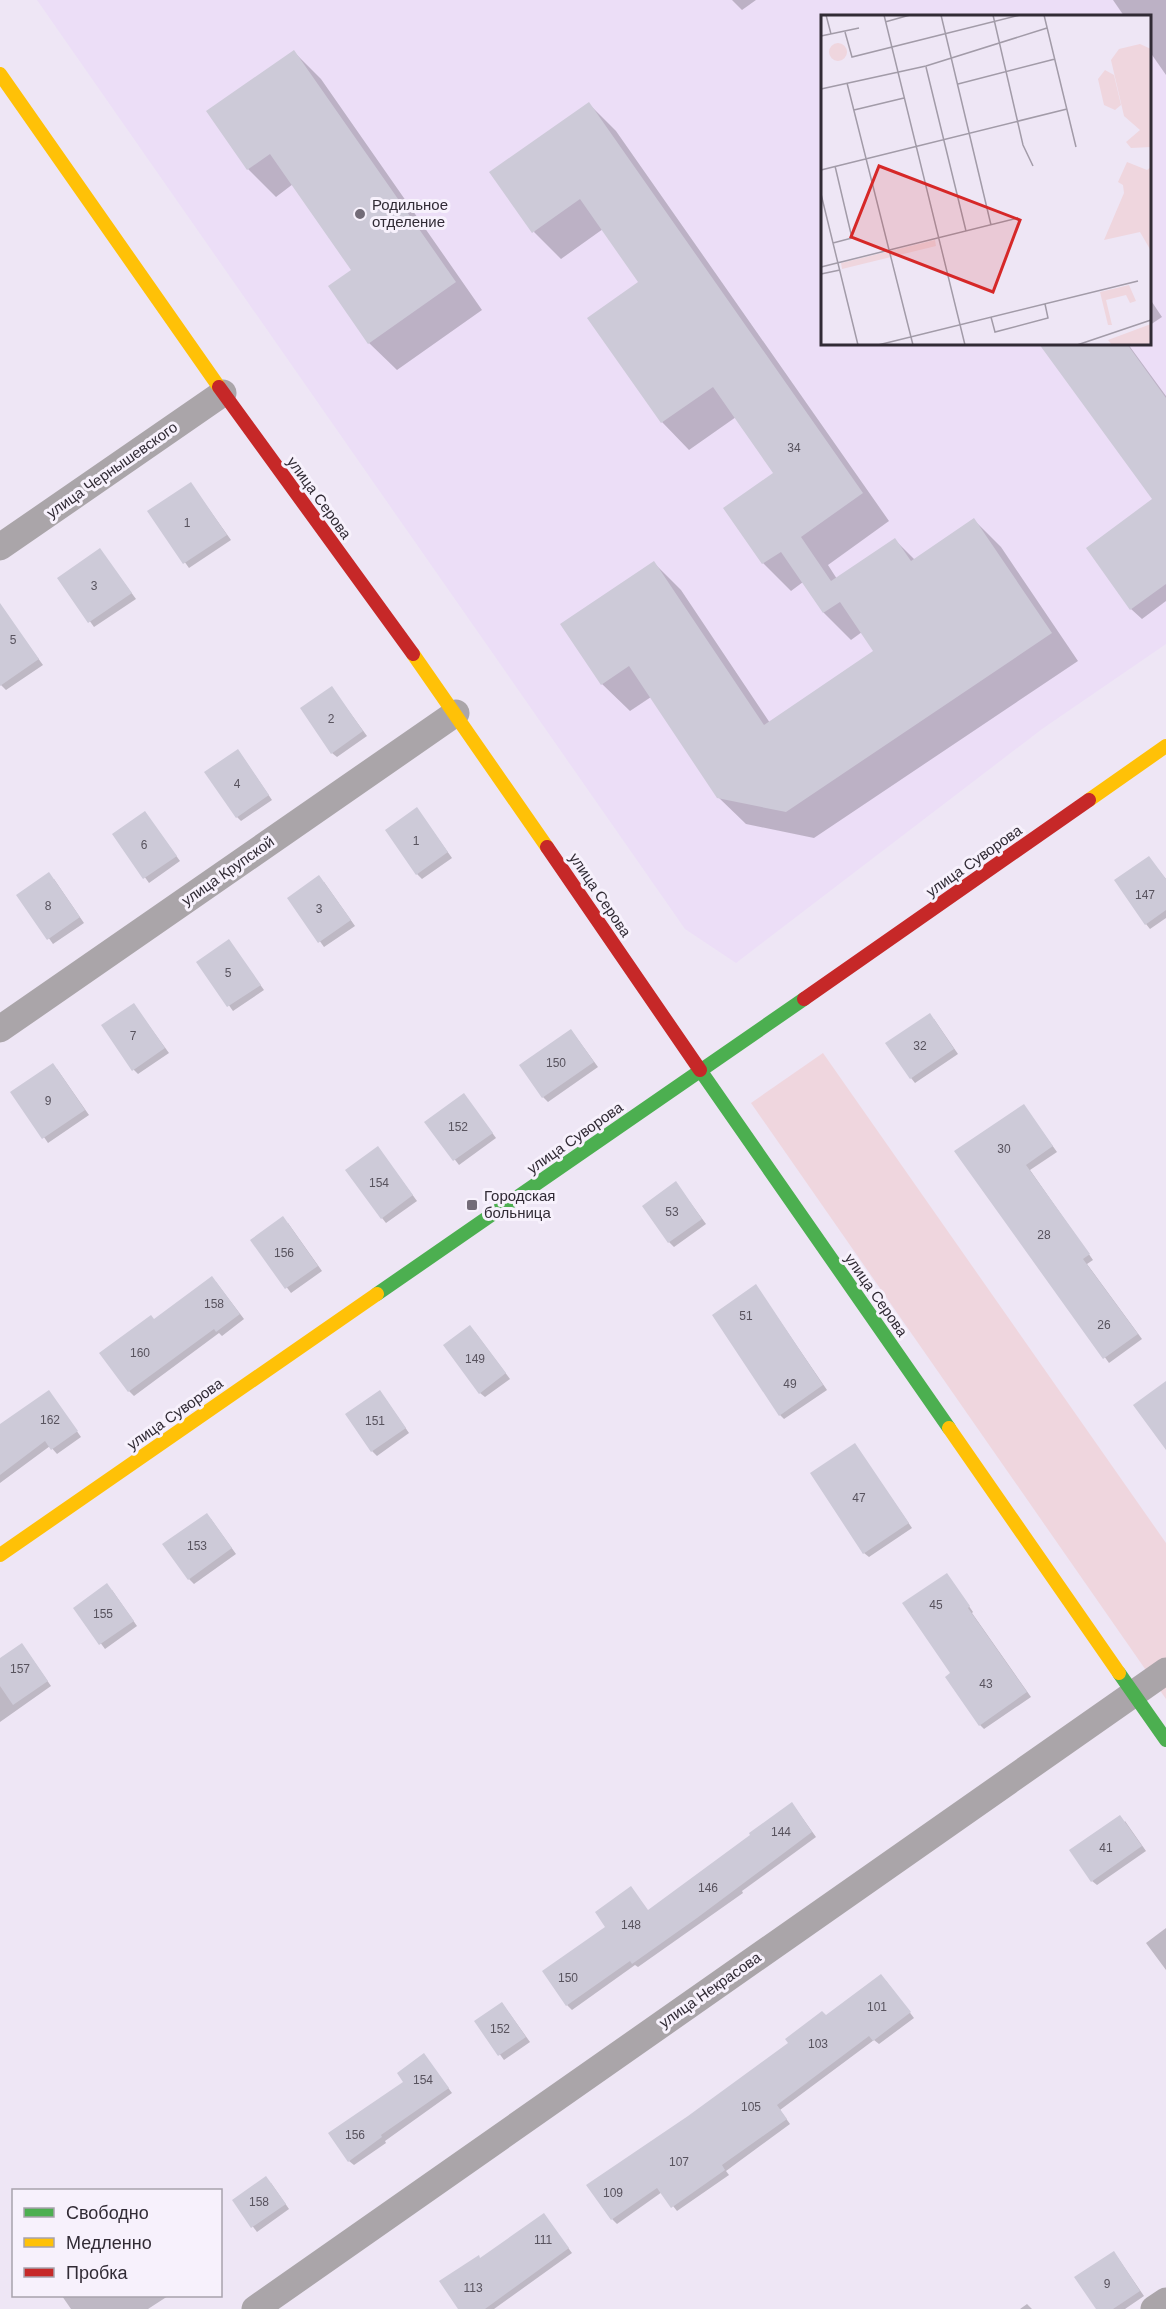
<svg xmlns="http://www.w3.org/2000/svg" width="1166" height="2309" viewBox="0 0 1166 2309" font-family="Arial,sans-serif">
  <style>
    .built { fill: #ecdef7; fill-rule: evenodd }
    .green { fill: #efd6de }
    .shadow { fill: #0003 }
    .building { fill: #cdcad8 }
    .lines { fill: none; stroke-linecap: round; stroke-linejoin: round }
    .street { stroke: #aaa5a9; stroke-width: 27 }
    .fast { stroke: #4caf50; stroke-width: 14 }
    .slow { stroke: #ffc107; stroke-width: 14 }
    .jam { stroke: #c62828; stroke-width: 14 }
    .poi-dot { fill: #736c78; stroke: #f7f1fc; stroke-width: 2 }
    .labels { text-anchor: middle; stroke-width: 6; stroke-linejoin: round; paint-order: stroke }
    .number-label { font-size: 12px; fill: #58535e }
    .poi-label { font-size: 15px; fill: #312b35; stroke: #f7f1fc; text-anchor: start }
    .street-label { font-size: 15px; fill: #312b35; stroke: #f7f1fc }
    .inset-road { fill: none; stroke: #a29ba8; stroke-width: 1.5 }
    .view { fill: #d62828; fill-opacity: 0.15; stroke: #d62828; stroke-width: 3 }
    .inset-edge { fill: none; stroke: #312b35; stroke-width: 3 }
  </style>
  <rect width="100%" height="100%" fill="#eee6f5"/>
  <path class="built" d="M37 0H1166V644L1042 729 736 963 685 929ZM822 16H1150V344H822Z"/>
  <path class="green" d="M823 1053 1166 1543V1699L751 1103Z"/>
  <path class="shadow" d="M732 0H756L742 10Z
    M1113 0H1166V75L1150 52V16H1124Z
    M294 52 321 79 482 310 397 370 369 343 353 270 293 184 276 197 248 169 208 111Z
    M589 104 616 131 889 521 828 565 837 579 895 540 915 560 974 520 1001 547 1078 661 814 838 746 824 718 797 651 697 630 711 602 684 562 625 654 563 681 590 770 723 875 652 862 632 851 640 824 613 803 582 791 591 763 563 725 509 775 473 736 417 689 450 662 422 589 319 640 283 603 229 561 259 534 232Z
    M1150 299 1162 317 1150 325Z
    M1040 344H1128L1166 396V601L1142 619 1131 609 1154 499Z
    M191 484 231 540 189 568 149 512Z
    M100 550 136 599 94 627 59 578Z
    M8 617 43 665 6 690 0 684V622Z
    M332 688 367 736 337 757 332 753Z
    M242 756 272 800 241 821 237 817Z
    M417 809 452 858 422 879 417 874Z
    M149 818 180 861 149 883 114 834Z
    M1149 858 1166 879V918L1150 929 1146 924Z
    M54 879 84 923 53 944 18 895Z
    M324 882 355 926 324 947 289 898Z
    M229 941 264 990 233 1011 198 962Z
    M134 1005 169 1053 138 1074 134 1070Z
    M934 1019 958 1054 915 1083 911 1078Z
    M571 1030 598 1067 548 1102 543 1097Z
    M57 1069 89 1115 48 1143 13 1092Z
    M468 1100 496 1138 459 1165 426 1122Z
    M1024 1106 1057 1152 1030 1170 1093 1260 1087 1264 1142 1339 1109 1363 957 1151Z
    M378 1148 417 1201 386 1223 382 1218Z
    M676 1183 706 1224 674 1247 669 1242Z
    M288 1223 322 1271 291 1293 252 1241Z
    M216 1282 244 1319 222 1336 219 1333 134 1396 129 1391 155 1321Z
    M756 1286 827 1390 784 1419 780 1415Z
    M475 1332 510 1379 485 1397 480 1393Z
    M49 1392 81 1437 57 1454 50 1446 0 1483V1426Z
    M384 1397 409 1433 377 1456 372 1451Z
    M855 1445 912 1528 869 1557 864 1553Z
    M211 1519 236 1554 194 1584 189 1579Z
    M951 1580 973 1612 972 1613 1031 1697 984 1729 980 1725 952 1674Z
    M112 1590 137 1626 105 1649 75 1608Z
    M26 1650 51 1686 0 1722V1660Z
    M796 1809 816 1837 742 1891 743 1893 638 1967 635 1965 572 2010 567 2005 608 1927 648 1911Z
    M1125 1821 1146 1851 1097 1885 1092 1881Z
    M1166 1928V1970L1146 1943Z
    M886 1981 914 2018 879 2044 874 2040 780 2110 790 2124 726 2171 729 2175 677 2211 662 2192 617 2224 612 2219 688 2118Z
    M502 2003 530 2042 504 2060 476 2022Z
    M424 2055 452 2093 385 2141 386 2143 354 2165 349 2161Z
    M271 2183 289 2209 257 2232 234 2201Z
    M544 2215 572 2253 494 2309H460Z
    M1118 2258 1144 2296 1125 2309H1098Z
    M62 2296H168L148 2309H71Z
    M1027 2304 1032 2309H1020Z"/>
  <path class="building" d="M294 50 456 282 368 344 328 286 351 270 270 154 247 170 206 111Z
    M589 102 863 493 801 537 831 581 895 538 911 561 974 518 1052 633 786 812 717 798 629 666 601 685 560 624 654 561 764 725 873 651 840 602 823 613 781 552 762 564 723 508 773 473 713 387 661 423 587 318 638 282 580 199 532 233 489 172Z
    M1039 344H1127L1166 398V584L1130 610 1086 548 1152 499Z
    M191 482 227 535 183 564 147 511Z
    M100 548 132 593 88 623 57 578Z
    M0 603 39 659 0 686Z
    M332 686 363 731 331 754 300 708Z
    M238 749 269 795 236 818 204 772Z
    M417 807 448 852 416 875 385 830Z
    M145 811 177 856 143 879 112 834Z
    M1149 856 1166 879V910L1145 925 1114 880Z
    M49 872 80 917 47 940 16 895Z
    M319 875 351 920 318 943 287 898Z
    M229 939 261 985 227 1007 196 962Z
    M134 1003 165 1048 132 1071 101 1025Z
    M930 1013 954 1049 910 1079 885 1043Z
    M571 1029 594 1062 542 1098 519 1065Z
    M53 1063 85 1110 42 1139 10 1092Z
    M464 1093 493 1133 453 1161 424 1122Z
    M1024 1104 1053 1146 1026 1165 1090 1254 1083 1259 1138 1334 1103 1359 954 1151Z
    M378 1146 413 1195 381 1219 345 1170Z
    M676 1181 702 1219 668 1243 642 1206Z
    M283 1216 318 1266 285 1289 250 1240Z
    M212 1276 240 1314 216 1332 214 1329 128 1392 99 1353 151 1315 154 1319Z
    M756 1284 823 1385 779 1416 712 1315Z
    M470 1325 506 1373 479 1394 443 1345Z
    M1166 1381V1450L1133 1405Z
    M49 1390 78 1431 51 1450 45 1441 0 1475V1424Z
    M380 1390 406 1428 371 1452 345 1414Z
    M855 1443 909 1523 863 1554 810 1473Z
    M207 1513 232 1548 188 1580 162 1544Z
    M947 1573 970 1606 968 1608 1027 1692 979 1726 945 1677 950 1673 902 1603Z
    M107 1583 134 1621 99 1645 73 1608Z
    M22 1643 48 1681 13 1705 0 1686V1658Z
    M792 1802 812 1832 697 1918 632 1964 630 1961 566 2006 542 1971 605 1927 595 1912 631 1886 648 1910 750 1835 749 1833Z
    M1120 1815 1142 1846 1091 1882 1069 1850Z
    M881 1974 911 2012 873 2041 869 2036 777 2105 787 2119 722 2165 725 2170 671 2208 657 2188 611 2220 586 2185 688 2116 788 2043 785 2039 822 2011 826 2015Z
    M502 2002 526 2037 498 2056 474 2021Z
    M424 2053 449 2088 381 2135 382 2137 348 2162 328 2133 403 2082 397 2073Z
    M266 2176 286 2204 251 2228 232 2200Z
    M544 2213 569 2248 485 2309H458L439 2281 479 2255 480 2258Z
    M1114 2251 1140 2291 1113 2309H1096L1074 2277Z"/>
  <g class="lines">
    <path class="street" d="M0 547 223 393
      M0 1029 456 713
      M255 2309 1166 1671
      M1154 2309 1166 2301"/>
    <path class="fast" d="M700 1070 949 1428
      M377 1294 804 999
      M1119 1673 1166 1740"/>
    <path class="slow" d="M0 74 219 387
      M413 654 547 847
      M1089 800 1166 746
      M949 1428 1119 1673
      M0 1555 377 1294"/>
    <path class="jam" d="M219 387 413 654
      M547 847 700 1070
      M804 999 1089 800"/>
  </g>
  <g class="poi-dot">
    <circle cx="360" cy="214" r="6"/>
    <rect x="466" y="1199" width="12" height="12" rx="3"/>
  </g>
  <g class="labels">
    <g class="number-label">
      <text x="794" y="452">34</text>
      <text x="187" y="527">1</text>
      <text x="94" y="590">3</text>
      <text x="13" y="644">5</text>
      <text x="331" y="723">2</text>
      <text x="237" y="788">4</text>
      <text x="416" y="845">1</text>
      <text x="144" y="849">6</text>
      <text x="1145" y="899">147</text>
      <text x="48" y="910">8</text>
      <text x="319" y="913">3</text>
      <text x="228" y="977">5</text>
      <text x="133" y="1040">7</text>
      <text x="920" y="1050">32</text>
      <text x="556" y="1067">150</text>
      <text x="48" y="1105">9</text>
      <text x="458" y="1131">152</text>
      <text x="1004" y="1153">30</text>
      <text x="379" y="1187">154</text>
      <text x="672" y="1216">53</text>
      <text x="1044" y="1239">28</text>
      <text x="284" y="1257">156</text>
      <text x="214" y="1308">158</text>
      <text x="746" y="1320">51</text>
      <text x="1104" y="1329">26</text>
      <text x="140" y="1357">160</text>
      <text x="475" y="1363">149</text>
      <text x="790" y="1388">49</text>
      <text x="50" y="1424">162</text>
      <text x="375" y="1425">151</text>
      <text x="859" y="1502">47</text>
      <text x="197" y="1550">153</text>
      <text x="936" y="1609">45</text>
      <text x="103" y="1618">155</text>
      <text x="20" y="1673">157</text>
      <text x="986" y="1688">43</text>
      <text x="781" y="1836">144</text>
      <text x="1106" y="1852">41</text>
      <text x="708" y="1892">146</text>
      <text x="631" y="1929">148</text>
      <text x="568" y="1982">150</text>
      <text x="877" y="2011">101</text>
      <text x="500" y="2033">152</text>
      <text x="818" y="2048">103</text>
      <text x="423" y="2084">154</text>
      <text x="751" y="2111">105</text>
      <text x="355" y="2139">156</text>
      <text x="679" y="2166">107</text>
      <text x="613" y="2197">109</text>
      <text x="259" y="2206">158</text>
      <text x="543" y="2244">111</text>
      <text x="1107" y="2288">9</text>
      <text x="473" y="2292">113</text>
    </g>
    <g class="poi-label">
      <text x="372" y="210">Родильное<tspan x="372" dy="17">отделение</tspan></text>
      <text x="484" y="1201">Городская<tspan x="484" dy="17">больница</tspan></text>
    </g>
    <g class="street-label">
      <text transform="translate(112 470) rotate(-35)" y="5">улица Чернышевского</text>
      <text transform="translate(319 498) rotate(54)" y="5">улица Серова</text>
      <text transform="translate(974 861) rotate(-35)" y="5">улица Суворова</text>
      <text transform="translate(228 871) rotate(-35)" y="5">улица Крупской</text>
      <text transform="translate(600 895) rotate(56)" y="5">улица Серова</text>
      <text transform="translate(575 1138) rotate(-35)" y="5">улица Суворова</text>
      <text transform="translate(876 1295) rotate(55)" y="5">улица Серова</text>
      <text transform="translate(175 1414) rotate(-35)" y="5">улица Суворова</text>
      <text transform="translate(710 1990) rotate(-35)" y="5">улица Некрасова</text>
    </g>
  </g>
  <g transform="translate(821 15)">
    <rect width="330" height="330" fill="#eee6f5"/>
    <path d="M8 37a9 9 0 1 1 18 0a9 9 0 1 1-18 0ZM319 29 330 34V132L310 133 305 127 319 115 303 101 290 45 298 34ZM284 55 293 60 300 90 294 95 283 90 277 64ZM306 147 326 155 330 152V236L319 217 283 225 303 178 302 170 297 167ZM114 225 115 231 21 254 20 248ZM308 270 315 286 309 288 305 280 285 285 291 310H287L279 277ZM330 309V330H291L287 325Z" fill="#efd6de"/>
    <path class="inset-road" d="M5 0 10 19M63 0 144 330M120 0 170 210M172 0 202 130 212 151M223 0 255 132M64 7 89 0M24 17 31 42 199 0M0 21 38 13M105 52 145 216M26 68 92 330M137 69 234 44M0 74 105 51 226 13M33 95 83 83M0 155 246 94M0 179 37 330M12 228 31 223 14 151M0 252 197 203M0 259 19 255M170 302 174 317 227 303 224 289M57 330 317 266M256 330 330 305"/>
    <path class="view" d="M58 151 199 205 172 277 30 222Z"/>
    <rect width="330" height="330" class="inset-edge"/>
  </g>
  <rect x="12" y="2189" width="210" height="108" fill="#f7f1fc" stroke="#a8a2ac" stroke-width="1.5"/>
  <rect x="24" y="2208" width="30" height="9" fill="#4caf50" stroke="#a8a2ac" stroke-width="1.5"/>
  <text x="66" y="2219" font-size="18" fill="#312b35">Свободно</text>
  <rect x="24" y="2238" width="30" height="9" fill="#ffc107" stroke="#a8a2ac" stroke-width="1.5"/>
  <text x="66" y="2249" font-size="18" fill="#312b35">Медленно</text>
  <rect x="24" y="2268" width="30" height="9" fill="#c62828" stroke="#a8a2ac" stroke-width="1.5"/>
  <text x="66" y="2279" font-size="18" fill="#312b35">Пробка</text>
</svg>
